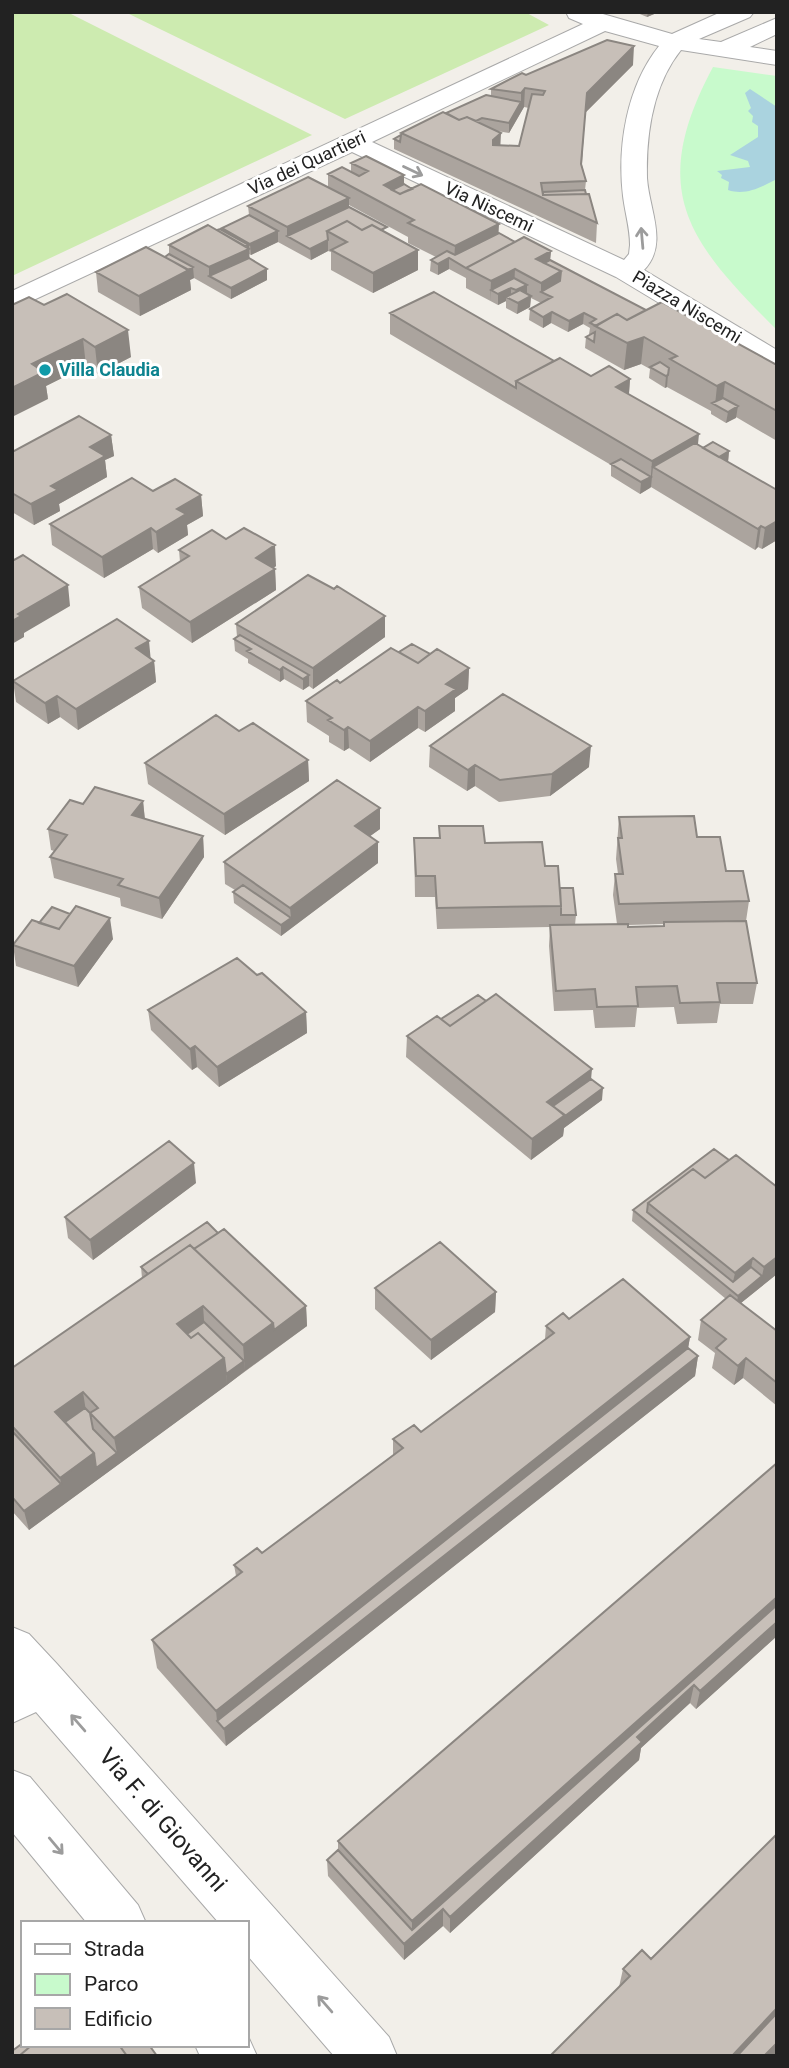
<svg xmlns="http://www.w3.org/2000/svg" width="789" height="2068" viewBox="0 0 789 2068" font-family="Roboto,sans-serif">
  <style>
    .grass { fill: #cdebb0 }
    .park { fill: #c8facc }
    .water { fill: #aad3df }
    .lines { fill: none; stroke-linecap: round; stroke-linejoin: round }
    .minor-casing { stroke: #a9a9a9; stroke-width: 2 }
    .minor { fill: #fff; fill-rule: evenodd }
    .wall { fill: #aba49e; fill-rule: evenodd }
    .shaded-wall { fill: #8b8681 }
    .building { fill: #c7bfb8; stroke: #8b8681; stroke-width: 2 }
    .oneway { stroke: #9c9c9c }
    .culture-dot { fill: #0f9aa8; stroke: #fff; stroke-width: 2.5 }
    .labels { text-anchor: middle; stroke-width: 6; stroke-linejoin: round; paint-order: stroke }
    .far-street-label { font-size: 18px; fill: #222; stroke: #fff }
    .far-culture-label { font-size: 18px; font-weight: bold; fill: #0d838f; stroke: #fff; text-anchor: start }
    .near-street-label { font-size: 24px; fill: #222; stroke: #fff }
  </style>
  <rect width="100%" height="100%" fill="#f2efe9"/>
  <path class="grass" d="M12 12H67L312 135 12 276Z
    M125 12H525L549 25 345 119Z"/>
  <path class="park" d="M713 67 777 76V330C687 241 647 190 713 67Z"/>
  <path class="water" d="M750 89 777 107V179C761 187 746 196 728 190L729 182 721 178 722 175 717 171 750 167 748 161 730 155 758 137V126L752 122 753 116 748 111 751 108 745 93Z"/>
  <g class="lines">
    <g class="minor-casing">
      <path id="minor" d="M566 12H596L672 34 721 12H754L750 17 699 39 721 42 777 18V34L750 47 777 51V65L681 50C653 85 646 134 647 178 649 210 669 244 644 270L777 350V371L767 368 616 277 352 152 12 310V291L583 24 569 18ZM605 31 659 46C627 86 617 146 623 196 625 213 630 228 630 245L629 254 624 260 372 142Z
        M12 1627 29 1634 57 1664 389 2037 397 2056H334L247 1955V1923H219L36 1712 12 1723Z
        M12 1770 30 1777 138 1905 146 1923H87L12 1832Z
        M247 2034 257 2056H200L195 2045H247Z"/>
    </g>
    <use href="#minor" class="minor"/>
  </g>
  <path class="wall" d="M635 12H659L647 17Z
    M633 65 585 113 582 165 586 181 585 190 597 223 596 243 394 149V139L401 135V133L491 96V89L526 75ZM524 107 529 108 519 146 500 145 497 131 509 133Z
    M351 163 404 175V184L515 242 551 251 550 260 646 310 777 365V441L736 417 726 423 711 414V411L667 387 665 388 649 378 650 369 641 364 624 370 585 348 586 337 591 334H589L590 328 583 324 568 332 551 323 543 328 529 320 530 309 541 303 531 298 530 307 517 314 506 308V301L498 305 466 288V278L449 269 438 275 430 271 431 260 436 257 408 243V237L349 205V207L387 233 418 250V270L373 293 331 270V252L328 251 311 260 278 242 251 255 249 254V258L267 280 231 299 194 278 190 280 191 290 140 316 98 292 96 272 165 257 169 254V245L217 230H222V228L249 215 248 206 328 188V174L351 172Z
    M12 305 131 357 98 374 86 366 46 386 48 399Z
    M390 313 554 361 591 376 630 379 629 394 703 448 729 451 728 462 777 490V540L762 549 758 547 755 550 651 487 640 494 611 476V465L390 334Z
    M111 435 114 456 105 460 107 477 59 504 60 511 34 525 12 512V452Z
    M153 491 201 495 203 516 187 525 188 535 158 553 153 549 104 578 52 545 50 524Z
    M179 550 276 566 274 568 275 569 276 590 192 643 142 608 139 587 180 562Z
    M236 624 385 637 313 689 309 686 303 690 284 679 280 682 248 663V659L235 651 234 639 237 637Z
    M399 652 430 654 469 668 468 689 455 698V711L425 732 418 728 370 762 349 748 344 751 329 742V736L307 722 306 701Z
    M150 658 154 661 156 682 78 730 60 717 48 724 16 702 13 681Z
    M239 731 308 760 309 781 225 835 148 784 145 763Z
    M430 746 589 767 550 796 499 802 475 786 467 791 429 767Z
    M143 801 145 819 203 836 204 857 162 919 121 906 120 898 54 878 50 857 54 851 51 850 48 829 83 804Z
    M380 808V829L370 836 378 842V863L281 936 234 903 233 892 235 890 225 884 224 862Z
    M619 817 697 837 726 871 749 901 746 921 757 983 753 1004H720L717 1023 677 1024 674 1007 637 1008 635 1027 595 1028 593 1010 554 1011 549 946 550 927 437 929 435 897H415L414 838H439V826L545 866 560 888 576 915 575 925 617 924 613 895 615 874H618L616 859ZM664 924V926L628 927V925Z
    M70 914 113 939 78 987 16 966 13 945 39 923Z
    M257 975 306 1012 307 1033 219 1087 197 1067 192 1070 151 1030 148 1010Z
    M441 1019 591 1079 602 1100 564 1128 563 1136 531 1160 406 1057 407 1036Z
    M729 1160 777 1187V1274L741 1303 777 1331V1406L743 1378 734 1385 712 1368 715 1353 698 1340 701 1320 726 1299 632 1221 633 1210Z
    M196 1183 93 1260 68 1238 65 1217Z
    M218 1233 306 1306 307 1326 29 1530 12 1511V1368L142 1278 141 1267Z
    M375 1288 496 1292 495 1312 431 1360 375 1309Z
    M569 1319 690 1337 688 1348 698 1356 695 1376 226 1746 157 1668 152 1640 236 1576 234 1565 262 1553 393 1455V1439L421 1432 545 1339 546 1326Z
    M777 1463V1636L696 1709 690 1703 641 1748 639 1760 450 1933 443 1926 404 1960 328 1876 327 1860 338 1850V1841Z
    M777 1834V2052L773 2056 619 1987 623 1969 651 1959Z"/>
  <path class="shaded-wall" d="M648 12H659L647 17Z
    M634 46 633 65 585 113 580 184 587 93Z
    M525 88 524 107 509 133V123L521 102V93Z
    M501 133 500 153 493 160V140Z
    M404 175V195L384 194V205V185Z
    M349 198V218L287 236V227Z
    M499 224 498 244 454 261 455 246Z
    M278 231V242L251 255 250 244Z
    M328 240V251L311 260 310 249Z
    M249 245 250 269 209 276V267Z
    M418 250V270L373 293V273Z
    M551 251 549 271 536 259Z
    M449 258V269L438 275V264Z
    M193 267 194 278 190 280 191 290 140 316 139 296Z
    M267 269V280L231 299V288Z
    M515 269 514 289 511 288V299L506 297V301L498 305V294L491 290 490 301 491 281Z
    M561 271 560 292H541V283Z
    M527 285V296L516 301V290Z
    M531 296 530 307 517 314 518 303Z
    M552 312 551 323 543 328V317Z
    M584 313 583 324 568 332 569 321Z
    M128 330 131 357 98 374 95 347Z
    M644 337 641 364 624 370 627 343Z
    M83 339 86 366 46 386 48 399 12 417V388L32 364Z
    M668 375 667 387 665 388 666 376Z
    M630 379 628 406 616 387Z
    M725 382 722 408 715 405 717 386Z
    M738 406 736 418 726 423 728 412Z
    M699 434 697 454 653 467 651 487 650 488 652 461Z
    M111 435 114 456 105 460 107 477 59 504 60 511 34 525 31 504 51 486 90 447Z
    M729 451 728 462 718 458Z
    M651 477 650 488 640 494 641 482Z
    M201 495 203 516 187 525 188 535 158 553 156 532 177 509Z
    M777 521V540L762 549 765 528Z
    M761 526 758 547 755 550 758 529Z
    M151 528 153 549 104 578 102 557Z
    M275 545 276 566 257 578 256 558Z
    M275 569 276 590 192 643 190 622Z
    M68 585 70 606 24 633V637L12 644V621L18 614Z
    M385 616V637L313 689V668Z
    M149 641 151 662 136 648Z
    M154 661 156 682 78 730 76 709Z
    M283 667 284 679 280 682V670Z
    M469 668 468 689 455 698V711L425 732V711L446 684Z
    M309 675V686L303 690V679Z
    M57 696 60 717 48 724 45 703Z
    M418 707V728L370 762V741Z
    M348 727 349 748 344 751V730Z
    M591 746 589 767 550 796 552 774Z
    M308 760 309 781 225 835 224 814Z
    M475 765V786L467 791 468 770Z
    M143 801 145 822 132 815Z
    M380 808V829L355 847V826Z
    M203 836 204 857 162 919 159 898Z
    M378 842V863L281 936V925L291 918 290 908Z
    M110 918 113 939 78 987 74 966Z
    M306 1012 307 1033 219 1087 217 1067Z
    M195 1046 197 1067 192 1070 190 1049Z
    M592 1069 590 1090 546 1111 547 1102Z
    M603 1088 602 1100 564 1128 563 1136 531 1160 532 1139Z
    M194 1163 196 1183 93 1260 90 1240Z
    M777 1257V1274L736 1307 738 1296 762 1276 764 1267Z
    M753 1258 749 1278 731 1291 735 1273Z
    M496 1292 495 1312 431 1360V1340Z
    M203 1306 205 1333 186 1346 177 1324Z
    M306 1306 307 1326 245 1371 243 1345 273 1323Z
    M690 1337 685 1366 698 1356 695 1376 226 1746 224 1729 217 1721 216 1711Z
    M224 1358 227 1385 29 1530 24 1511 61 1484 60 1478 94 1453H117L114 1438Z
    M746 1358 743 1378 734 1385 738 1366Z
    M244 1361 245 1371 227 1385 226 1374Z
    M83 1392 87 1418 58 1427 55 1412Z
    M777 1597V1619L694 1685 690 1703 641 1748 639 1760 450 1933V1917L443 1909V1926L404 1960V1944L412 1937V1921Z
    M777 1622V1636L696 1709 700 1691Z
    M777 2008V2023L746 2056H732Z
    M777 2043V2052L773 2056H764Z"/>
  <path class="building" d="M607 40 634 46 587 93 581 164 586 181 541 183 543 195 589 194 597 223 401 133 443 112 459 120 467 117 501 133 493 140V145L519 146 532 94 543 95 545 91 525 88 521 93 491 89 522 73 526 75Z
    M486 95 521 102 509 123 482 118 476 121 467 117 459 120 446 113Z
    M401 135 400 142 394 139Z
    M366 156 404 175 384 185 400 194 421 184 499 224 455 246 408 223 414 220 328 174 342 167 359 176 368 171 351 163Z
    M308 177 349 198 287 227 248 206Z
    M404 184 412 189 400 194 392 190Z
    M585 190 586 194 543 195V192Z
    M349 207 387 227 381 230 372 225 362 230 347 221 327 231 328 240 310 249 287 236Z
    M249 215 278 231 250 244 222 228Z
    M347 221 362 230 372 225 418 250 373 273 331 250 347 242 327 231Z
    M208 225 249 249 209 267 169 245Z
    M220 229 249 245 245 246 217 230Z
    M499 233 515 242 466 268 449 258 438 264 431 260 447 251 455 255Z
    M524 237 551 251 536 259 561 271 541 283 515 269 491 281 466 268Z
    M146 247 189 270 139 296 96 272Z
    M169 254 193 267 188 270 165 257Z
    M249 258 267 269 231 288 209 276Z
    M550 260 646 310 627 320 617 314 596 326 590 323 596 319 584 313 569 321 552 312 543 317 530 309 552 297 541 292 560 281 561 271 544 263Z
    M514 278 527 285 516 290 511 288 498 294 491 290Z
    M520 290 531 296 518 303 506 297Z
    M434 292 554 361 516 381V388L390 313Z
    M67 294 128 330 95 347 83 339 32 364 44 372 12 388V305L29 297 44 305Z
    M662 302 777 365V411L725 382 717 386 670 359 677 356 644 337 627 343 595 326 617 314 627 320Z
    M595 332 594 342 586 337Z
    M560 358 591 376 609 366 630 379 616 387 699 434 652 461 516 381Z
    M660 362 669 368 668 375 666 376 650 367Z
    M723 398 738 406 728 412 712 403Z
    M79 416 111 435 90 447 105 456 51 486 58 490 31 504 12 493V452Z
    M713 442 729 451 719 457 703 448Z
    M695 443 777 490V521L765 528 761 526 758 529 653 467Z
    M621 459 651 477 641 482 611 464Z
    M132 478 153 491 175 479 201 495 177 509 186 514 156 532 151 528 102 557 50 524Z
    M244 528 275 545 256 558 275 569 190 622 139 587 189 556 179 550 212 530 226 539Z
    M23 555 68 585 18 614 21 616 12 621V561Z
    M308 575 334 589 337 586 385 616 313 668 236 624Z
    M117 619 149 641 136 648 154 661 76 709 57 696 45 703 13 681Z
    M240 635 309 675 303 679 283 667 280 670 247 651 251 649 234 639Z
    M412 644 430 654 418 663 399 652Z
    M391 648 418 663 437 649 469 668 446 684 456 689 425 711 418 707 370 741 348 727 344 730 328 720 332 718 306 701 337 680 340 683Z
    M503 694 591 746 552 774 500 780 475 765 468 770 430 746Z
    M216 715 239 731 253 723 308 760 224 814 145 763Z
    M337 780 380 808 355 826 378 842 290 908 224 862Z
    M95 787 143 801 132 815 203 836 159 898 118 885 123 879 50 857 67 835 48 829 70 800 83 804Z
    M694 816 697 837H720L726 871H743L749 901 619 904 615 874H623L618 838H622L619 817Z
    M439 826H483L485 843 542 842 545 866H558L561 906 437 908 435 876H416L414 838H440Z
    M243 885 291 918 281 925 233 892Z
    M560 888H573L576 915H561V906Z
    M76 906 110 918 74 966 13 945 32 920 59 929Z
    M52 907 70 914 59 929 39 923Z
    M746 921 757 983H717L720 1002 680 1003 677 986 636 987 638 1006 597 1007 595 989 556 991 550 925 628 924V927L664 926V922Z
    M237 958 257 975 262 973 306 1012 217 1067 195 1046 190 1049 148 1010Z
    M496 994 592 1069 547 1102 565 1115 532 1139 407 1036 437 1016 450 1026Z
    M478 995 486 1001 450 1026 441 1019Z
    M591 1079 603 1088 565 1116 553 1106Z
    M169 1141 194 1163 90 1240 65 1217Z
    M714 1149 729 1160 705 1178 693 1169 648 1203 647 1212 733 1282 751 1267 762 1276 738 1296 633 1210Z
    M736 1155 777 1187V1257L764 1267 753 1258 735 1273 648 1203 693 1169 705 1178Z
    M207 1222 218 1233 194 1249 190 1245 148 1274 141 1267Z
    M224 1229 306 1306 274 1330 273 1323 194 1249Z
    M440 1242 496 1292 431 1340 375 1288Z
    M190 1245 273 1323 243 1345 203 1306 177 1324 191 1338 198 1333 224 1358 114 1438 90 1413 98 1408 83 1392 55 1412 94 1453 60 1478 12 1426V1368Z
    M623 1279 690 1337 216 1711 152 1640 242 1572 234 1565 257 1548 262 1553 403 1448 393 1439 414 1425 421 1432 554 1333 546 1326 563 1313 569 1319Z
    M730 1295 777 1331V1383L746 1358 738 1366 716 1348 726 1339 701 1320Z
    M204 1322 244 1361 226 1374 224 1358 198 1333 191 1338 187 1334Z
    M688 1348 698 1356 224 1729 217 1721Z
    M85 1408 90 1413 93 1429 117 1453 96 1468 94 1453 65 1422Z
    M12 1431 61 1484 24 1511 12 1497Z
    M777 1463V1597L412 1921 338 1841Z
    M777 1605V1622L700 1691 694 1685 637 1737 642 1742 450 1917 443 1909 404 1944 327 1860 338 1850 412 1930Z
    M777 1834V2008L732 2056H550L630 1976 623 1969 642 1950 651 1959Z
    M777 2013V2043L764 2056H737Z
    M23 2043V2045H32L19 2056H12V2051Z
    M32 2045H119L127 2056H19Z
    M119 2045H149L157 2056H127Z"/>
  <defs><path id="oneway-shaft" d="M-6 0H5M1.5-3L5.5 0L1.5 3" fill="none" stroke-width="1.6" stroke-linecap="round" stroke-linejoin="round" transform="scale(1.75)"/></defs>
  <g class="oneway">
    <use href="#oneway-shaft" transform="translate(413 171) rotate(25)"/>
    <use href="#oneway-shaft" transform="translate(642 238) rotate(-95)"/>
    <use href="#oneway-shaft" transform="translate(78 1723) rotate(-131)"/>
    <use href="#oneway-shaft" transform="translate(56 1846) rotate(50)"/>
    <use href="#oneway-shaft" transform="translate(325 2004) rotate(-131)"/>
  </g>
  <circle class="culture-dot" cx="45" cy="370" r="7"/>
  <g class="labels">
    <g class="far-street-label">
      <text transform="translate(307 163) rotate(-25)" y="6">Via dei Quartieri</text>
      <text transform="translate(489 207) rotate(25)" y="6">Via Niscemi</text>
      <text transform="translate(687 307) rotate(31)" y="6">Piazza Niscemi</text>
    </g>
    <g class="far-culture-label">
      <text x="59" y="376">Villa Claudia</text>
    </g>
    <g class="near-street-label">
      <text transform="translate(163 1820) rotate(49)" y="8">Via F. di Giovanni</text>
    </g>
  </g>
  <rect width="789" height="2068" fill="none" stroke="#222222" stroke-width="28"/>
  <rect x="21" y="1921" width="228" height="126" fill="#ffffff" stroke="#a7a7a7" stroke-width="2"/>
  <rect x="35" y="1944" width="35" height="10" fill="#ffffff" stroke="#a7a7a7" stroke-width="2"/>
  <text x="84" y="1956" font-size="21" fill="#222222">Strada</text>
  <rect x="35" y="1974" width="35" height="21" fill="#c8facc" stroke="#a7a7a7" stroke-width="2"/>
  <text x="84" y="1991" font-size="21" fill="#222222">Parco</text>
  <rect x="35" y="2008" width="35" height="21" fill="#c7bfb8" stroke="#a7a7a7" stroke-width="2"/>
  <text x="84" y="2026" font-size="21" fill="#222222">Edificio</text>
</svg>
